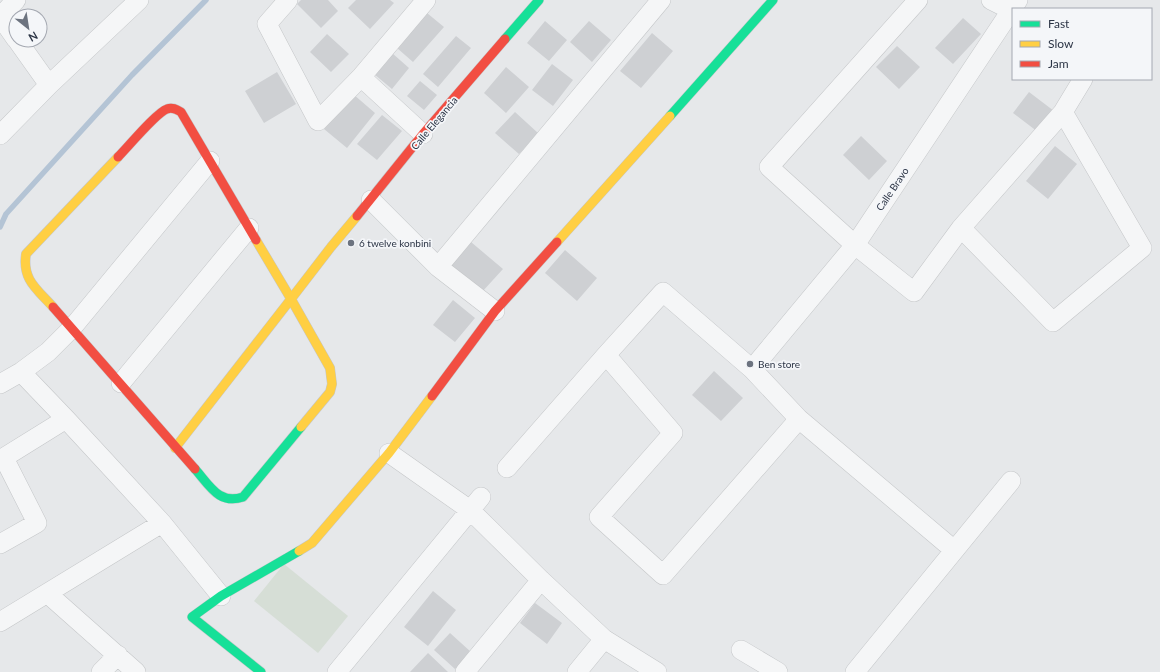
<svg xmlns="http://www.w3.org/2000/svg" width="1160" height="672" viewBox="0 0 1160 672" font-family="Lato,sans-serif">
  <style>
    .green { fill: #d6ded6 }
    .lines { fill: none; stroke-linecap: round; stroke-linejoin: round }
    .stream { stroke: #b4c4d5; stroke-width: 5.5 }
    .building { fill: #ced0d3 }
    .street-casing { stroke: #c4c6c8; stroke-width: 20 }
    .fast-casing { stroke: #c4c6c8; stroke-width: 10 }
    .slow-casing { stroke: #c4c6c8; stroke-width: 10 }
    .jam-casing { stroke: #c4c6c8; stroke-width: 10 }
    .street { stroke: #f5f6f7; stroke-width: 19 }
    .fast { stroke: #16e098; stroke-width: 9 }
    .slow { stroke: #ffcf43; stroke-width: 9 }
    .jam { stroke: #f24e42; stroke-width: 9 }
    .poi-dot { fill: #6c737f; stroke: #f4f6f9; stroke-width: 1.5 }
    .labels { text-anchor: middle; stroke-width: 3.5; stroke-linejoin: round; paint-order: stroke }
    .street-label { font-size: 10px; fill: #2b3445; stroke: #f4f6f9 }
    .poi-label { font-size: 10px; fill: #2b3445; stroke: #f4f6f9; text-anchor: start }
  </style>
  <rect width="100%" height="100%" fill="#e6e8ea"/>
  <path class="green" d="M284 564 348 616 318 653 254 601Z"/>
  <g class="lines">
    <path class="stream" d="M0 227 6 214 132 75 206 0"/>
  </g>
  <path class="building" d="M301 0H328L338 11 321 28 297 4Z
    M356 0H390L394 3 370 29 348 8Z
    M427 13 444 27 413 62 397 48Z
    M963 18 981 34 953 64 935 48Z
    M545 21 567 40 549 61 527 43Z
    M589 21 611 40 592 62 570 42Z
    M652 33 673 51 641 88 620 71Z
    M327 34 349 54 331 72 310 52Z
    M456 36 471 48 438 87 423 74Z
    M897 46 920 67 899 89 876 67Z
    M392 53 409 68 392 89 374 74Z
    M552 64 573 80 553 106 532 90Z
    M506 67 529 87 506 113 484 93Z
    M277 72 296 104 264 123 245 91Z
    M420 81 437 95 424 110 407 96Z
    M1029 92 1054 111 1038 132 1013 113Z
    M353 94 375 113 347 148 324 129Z
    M515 112 538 133 519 154 495 133Z
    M382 115 402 131 377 160 357 144Z
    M861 136 887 161 869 180 843 155Z
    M1055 146 1077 164 1048 199 1026 181Z
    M471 242 503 269 482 292 450 265Z
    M565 250 597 278 577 301 545 273Z
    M453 300 475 318 455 342 433 325Z
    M714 371 743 398 721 421 692 395Z
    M433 591 456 610 428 646 404 627Z
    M535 603 562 623 547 644 520 623Z
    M450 633 471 652 455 669 434 650Z
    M428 653 448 672H410Z"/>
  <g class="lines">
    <g class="street-casing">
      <path id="street" d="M288 0 267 24 318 121 361 77 426 0
        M918 0 769 167 855 245 914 292 961 228 1063 112 1083 79
        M991 0 1013 11
        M0 16 16 39
        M0 17 16 0
        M17 40 49 85
        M361 77 423 134
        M0 135 49 85 139 0
        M371 200 438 267 495 311
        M961 228 1053 322 1142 248 1063 112
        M438 267 661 0
        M606 355 673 433 599 517 663 575 799 419
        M752 369 855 245 1018 0
        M21 372 66 419 162 523 221 596
        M121 383 249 228
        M0 384 21 372 48 352 72 328 210 161
        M389 453 470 510 541 580 604 639 657 672
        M0 460 66 419
        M507 468 606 355 663 292 752 369 799 419 954 550
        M0 544 37 523 4 458
        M48 594 136 672
        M0 622 162 523
        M741 650 778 672
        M101 672 118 655
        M337 672 481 497
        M465 672 541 580
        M577 672 604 639
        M855 672 1011 481"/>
    </g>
    <g class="fast-casing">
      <path id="fast" d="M505 39 539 0
        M670 116 773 0
        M195 469C210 486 219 505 243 497L301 427
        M261 672 192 617 221 596 299 551"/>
    </g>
    <g class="slow-casing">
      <path id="slow" d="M256 240 291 299 331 247 357 216
        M557 242 670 116
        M53 307C37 289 22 280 26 254L118 157
        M175 448 291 299 330 368 332 384 330 392 301 427
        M299 551 312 543 389 453 432 396"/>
    </g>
    <g class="jam-casing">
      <path id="jam" d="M118 157C127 148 157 112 167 109 172 107 176 109 181 112L256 240
        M357 216 423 134 505 39
        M53 307 195 469
        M432 396 495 311 557 242"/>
    </g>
    <use href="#street" class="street"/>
    <use href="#fast" class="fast"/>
    <use href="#slow" class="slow"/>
    <use href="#jam" class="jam"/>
  </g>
  <g class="poi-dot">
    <circle cx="351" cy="243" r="4"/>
    <circle cx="750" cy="364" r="4"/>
  </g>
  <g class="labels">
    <g class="street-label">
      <text transform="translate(434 123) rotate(-50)" y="4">Calle Elegancia</text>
      <text transform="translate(892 189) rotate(-56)" y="4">Calle Bravo</text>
    </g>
    <g class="poi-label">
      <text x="359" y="247">6 twelve konbini</text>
      <text x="758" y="368">Ben store</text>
    </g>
  </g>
  <rect x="1012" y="8" width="140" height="72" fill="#f4f6f9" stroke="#a4a8b1"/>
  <rect x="1020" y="21" width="20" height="6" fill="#16e098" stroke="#a4a8b1"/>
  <text x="1048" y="28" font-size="12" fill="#2b3445">Fast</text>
  <rect x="1020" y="41" width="20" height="6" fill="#ffcf43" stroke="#a4a8b1"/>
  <text x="1048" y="48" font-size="12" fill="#2b3445">Slow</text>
  <rect x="1020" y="61" width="20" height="6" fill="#f24e42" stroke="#a4a8b1"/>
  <text x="1048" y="68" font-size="12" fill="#2b3445">Jam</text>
  <g transform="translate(28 28) rotate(150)"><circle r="19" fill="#f4f6f9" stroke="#a4a8b1"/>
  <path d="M0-3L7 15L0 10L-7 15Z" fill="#6c737f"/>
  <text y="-6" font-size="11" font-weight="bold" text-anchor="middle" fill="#2b3445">N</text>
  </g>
</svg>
